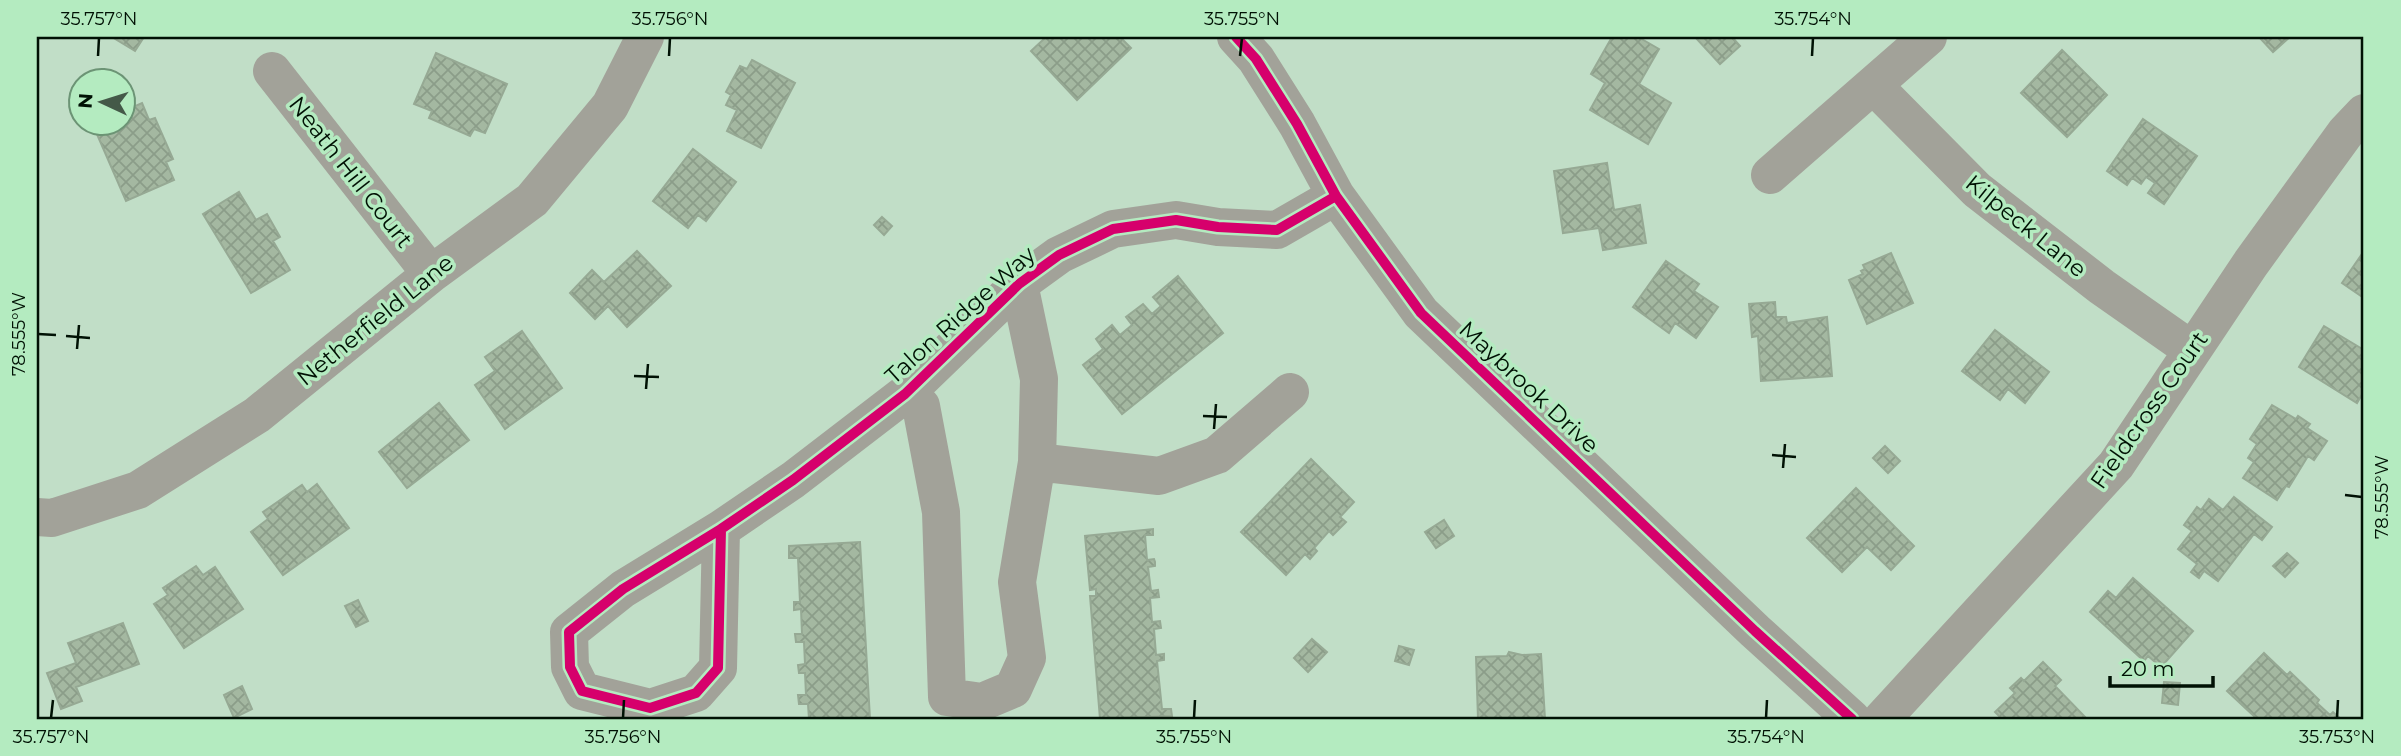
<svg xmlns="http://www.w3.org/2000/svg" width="2401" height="756" viewBox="0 0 2401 756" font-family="Montserrat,sans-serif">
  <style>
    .building { fill: url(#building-cross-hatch); stroke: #96a994; stroke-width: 2 }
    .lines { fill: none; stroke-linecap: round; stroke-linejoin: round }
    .minor { stroke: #a2a299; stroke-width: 38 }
    .cycleway-casing { stroke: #b4ebc0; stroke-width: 15 }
    .cycleway { stroke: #d6006c; stroke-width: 10 }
    .ticks { fill: none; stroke: #001104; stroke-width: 2.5 }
    .labels { text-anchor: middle; stroke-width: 7; stroke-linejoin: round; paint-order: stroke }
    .street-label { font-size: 23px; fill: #001104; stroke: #b4ebc0 }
    .neatline { fill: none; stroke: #001104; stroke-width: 2.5 }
    .ticks-label { font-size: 18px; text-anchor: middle; fill: #001104 }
  </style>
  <defs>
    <pattern id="building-cross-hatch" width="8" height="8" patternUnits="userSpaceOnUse" patternTransform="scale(1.75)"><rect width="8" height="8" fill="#a4b8a1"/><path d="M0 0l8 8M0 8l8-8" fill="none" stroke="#8b9d89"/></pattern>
  </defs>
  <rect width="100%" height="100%" fill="#c1dec7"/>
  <path class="building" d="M112 37H144L135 51Z
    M1046 37H1120L1131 48 1077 100 1031 51Z
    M1612 37H1638L1659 49 1639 84 1671 103 1648 144 1590 110 1605 83 1591 74Z
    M1695 37H1732L1740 46 1720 64Z
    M2259 37H2290L2273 52Z
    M2062 50 2107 95 2067 137 2021 93Z
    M436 53 507 84 485 133 474 129 470 136 429 118 432 111 414 104Z
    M752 60 795 83 761 148 727 131 737 110 726 105 731 95 726 92 740 66 747 69Z
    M142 103 149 120 155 118 173 159 166 162 174 180 126 201 93 125 122 122V112Z
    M2143 119 2197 156 2164 204 2148 193 2155 183 2146 177 2141 184 2132 178 2127 185 2107 171Z
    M693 149 736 182 706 221 698 215 688 228 653 201Z
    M1607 163 1614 210 1640 205 1646 243 1603 250 1599 228 1563 233 1554 171Z
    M239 192 256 220 267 214 280 237 273 241 290 270 251 293 203 214Z
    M882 217 892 226 884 235 874 225Z
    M637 251 671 286 627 327 608 306 595 319 570 293 592 270 604 282Z
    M2364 251V298L2342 283Z
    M1891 253 1913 303 1867 324 1849 280 1863 274 1861 271 1865 269 1863 265Z
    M1666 261 1699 284 1694 291 1718 307 1696 338 1675 323 1669 333 1633 307Z
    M1178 276 1223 333 1122 414 1083 365 1103 349 1096 339 1112 325 1120 335 1132 325 1126 317 1143 304 1152 314 1161 306 1153 297Z
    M1775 302 1776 317H1786L1787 323 1827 317 1832 376 1761 381 1758 336 1752 337 1749 304Z
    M2324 326 2364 350V391L2357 403 2299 367Z
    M1995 330 2049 372 2025 403 2008 389 2000 400 1962 371Z
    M522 331 562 388 505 429 475 385 495 371 485 357Z
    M439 403 469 440 407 488 379 452Z
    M2272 405 2296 419 2298 416 2310 424 2307 428 2327 441 2314 460 2308 456 2289 487 2286 486 2277 500 2243 478 2254 462 2248 458 2257 444 2250 439Z
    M1885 446 1900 461 1888 473 1873 458Z
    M1311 459 1354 502 1340 517 1346 522 1333 535 1329 531 1314 548 1317 551 1310 559 1305 554 1286 575 1241 532Z
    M317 484 349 528 283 575 251 532 268 519 263 512 302 485 307 492Z
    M1856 488 1914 546 1891 570 1867 547 1842 572 1807 538Z
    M2234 497 2272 527 2262 540 2254 534 2218 581 2204 571 2199 578 2191 572 2197 564 2178 549 2192 531 2184 525 2197 507 2201 510 2209 499 2223 510Z
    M1444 520 1454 536 1436 548 1425 532Z
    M1153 529V535H1145L1147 560 1154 559 1155 562V566L1148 567 1151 591 1158 590 1159 597 1150 598 1152 622 1160 621 1161 628 1154 629 1156 655 1164 654V660L1157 661 1162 709H1171L1172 716 1100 719 1090 596H1096V589L1090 590 1085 536Z
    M860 542 870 719H809L808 704H799L798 695H806L805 673H799L798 665 805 664 804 642H796L795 634H802L801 609 794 610V602H800L798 558H789V546Z
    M2287 553 2298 563 2285 577 2273 566Z
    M196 566 203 575 215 567 243 609 184 648 154 604 168 595 163 588Z
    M2133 578 2193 631 2161 667 2148 656 2144 661 2090 612 2108 591 2116 598Z
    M358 600 368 621 356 627 345 606Z
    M123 623 139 664 76 687 82 701 61 709 47 673 76 663 68 643Z
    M1312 639 1327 652 1308 672 1294 658Z
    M1399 646 1414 650 1409 665 1395 661Z
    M1509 652 1522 655 1541 654 1545 719H1478L1476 657 1507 656Z
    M2264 653 2287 675 2290 672 2319 700 2317 703 2330 715 2333 712 2341 719H2257L2227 691Z
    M2043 662 2061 680 2055 686 2087 719H2002L1995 712 2015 693 2010 688 2021 678 2024 681Z
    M2164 682 2180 683 2178 705 2162 703Z
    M242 686 252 709 234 718 224 695Z"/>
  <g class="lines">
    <path class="minor" d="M1236 37 1256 59 1297 124 1336 196 1421 313 1755 631 1852 719
      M272 71 431 274
      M1874 86 1977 190 2102 287 2192 350
      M1770 175 1928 37
      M905 394 921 406 941 512 947 697 982 702 1013 689 1027 658 1017 582 1037 462 1039 379 1019 284
      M1037 462 1159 476 1217 455 1290 392
      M37 517 52 518 138 490 257 415 431 274 532 200 610 106 645 37
      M721 529 718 668 696 693 650 708 582 691 570 667 569 632 623 589 721 529 793 480 905 394 1019 284 1059 255 1113 229 1176 220 1218 227 1277 230 1336 196
      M1882 719 2116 465 2251 263 2346 132 2364 113"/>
    <g class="cycleway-casing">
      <path id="cycleway" d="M1236 37 1256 59 1297 124 1336 196 1421 313 1755 631 1852 719
        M721 529 718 668 696 693 650 708 582 691 570 667 569 632 623 589 721 529 793 480 905 394 1019 284 1059 255 1113 229 1176 220 1218 227 1277 230 1336 196"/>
    </g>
    <use href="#cycleway" class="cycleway"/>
  </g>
  <path class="ticks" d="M98 56 99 38M669 56 670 38M1240 56 1242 38M1812 56 1813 38M38 334 56 335M66 336 90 338M77 349 79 325M634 376 659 377M646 389 648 364M1203 416 1227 417M1214 429 1216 404M1772 455 1796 457M1783 468 1785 444M2345 495 2362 497M51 718 53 700M623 718 624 700M1194 718 1195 700M1766 718 1767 700M2337 718 2338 700"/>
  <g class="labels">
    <g class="street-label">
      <text transform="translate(351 172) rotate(52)" y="8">Neath Hill Court</text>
      <text transform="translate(2026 226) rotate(39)" y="8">Kilpeck Lane</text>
      <text transform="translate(960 315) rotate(-42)" y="8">Talon Ridge Way</text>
      <text transform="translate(375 320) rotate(-39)" y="8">Netherfield Lane</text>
      <text transform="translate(1529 387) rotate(43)" y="8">Maybrook Drive</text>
      <text transform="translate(2149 410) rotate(-55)" y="8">Fieldcross Court</text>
    </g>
  </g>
  <rect width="2401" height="756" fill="none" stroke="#b4ebc0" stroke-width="77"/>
  <g transform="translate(102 102) rotate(274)"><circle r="33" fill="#b4ebc0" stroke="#6c9475" stroke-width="2"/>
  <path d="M0-5L12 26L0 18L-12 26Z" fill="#445948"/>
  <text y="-10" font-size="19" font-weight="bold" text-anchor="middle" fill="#001104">N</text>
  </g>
  <path d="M2110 676v10h103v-10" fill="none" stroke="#001104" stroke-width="3.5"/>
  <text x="2121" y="676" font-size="21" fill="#001104" stroke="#b4ebc0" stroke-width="5" paint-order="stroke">20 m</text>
  <rect x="38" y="38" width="2324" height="680" class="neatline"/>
  <g class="ticks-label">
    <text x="99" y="25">35.757°N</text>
    <text x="670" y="25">35.756°N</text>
    <text x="1242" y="25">35.755°N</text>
    <text x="1813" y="25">35.754°N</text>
    <text transform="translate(19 334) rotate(-90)" y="6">78.555°W</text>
    <text transform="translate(2382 497) rotate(-90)" y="6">78.555°W</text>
    <text x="51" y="743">35.757°N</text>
    <text x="623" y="743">35.756°N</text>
    <text x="1194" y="743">35.755°N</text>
    <text x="1766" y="743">35.754°N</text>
    <text x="2337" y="743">35.753°N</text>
  </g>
</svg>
